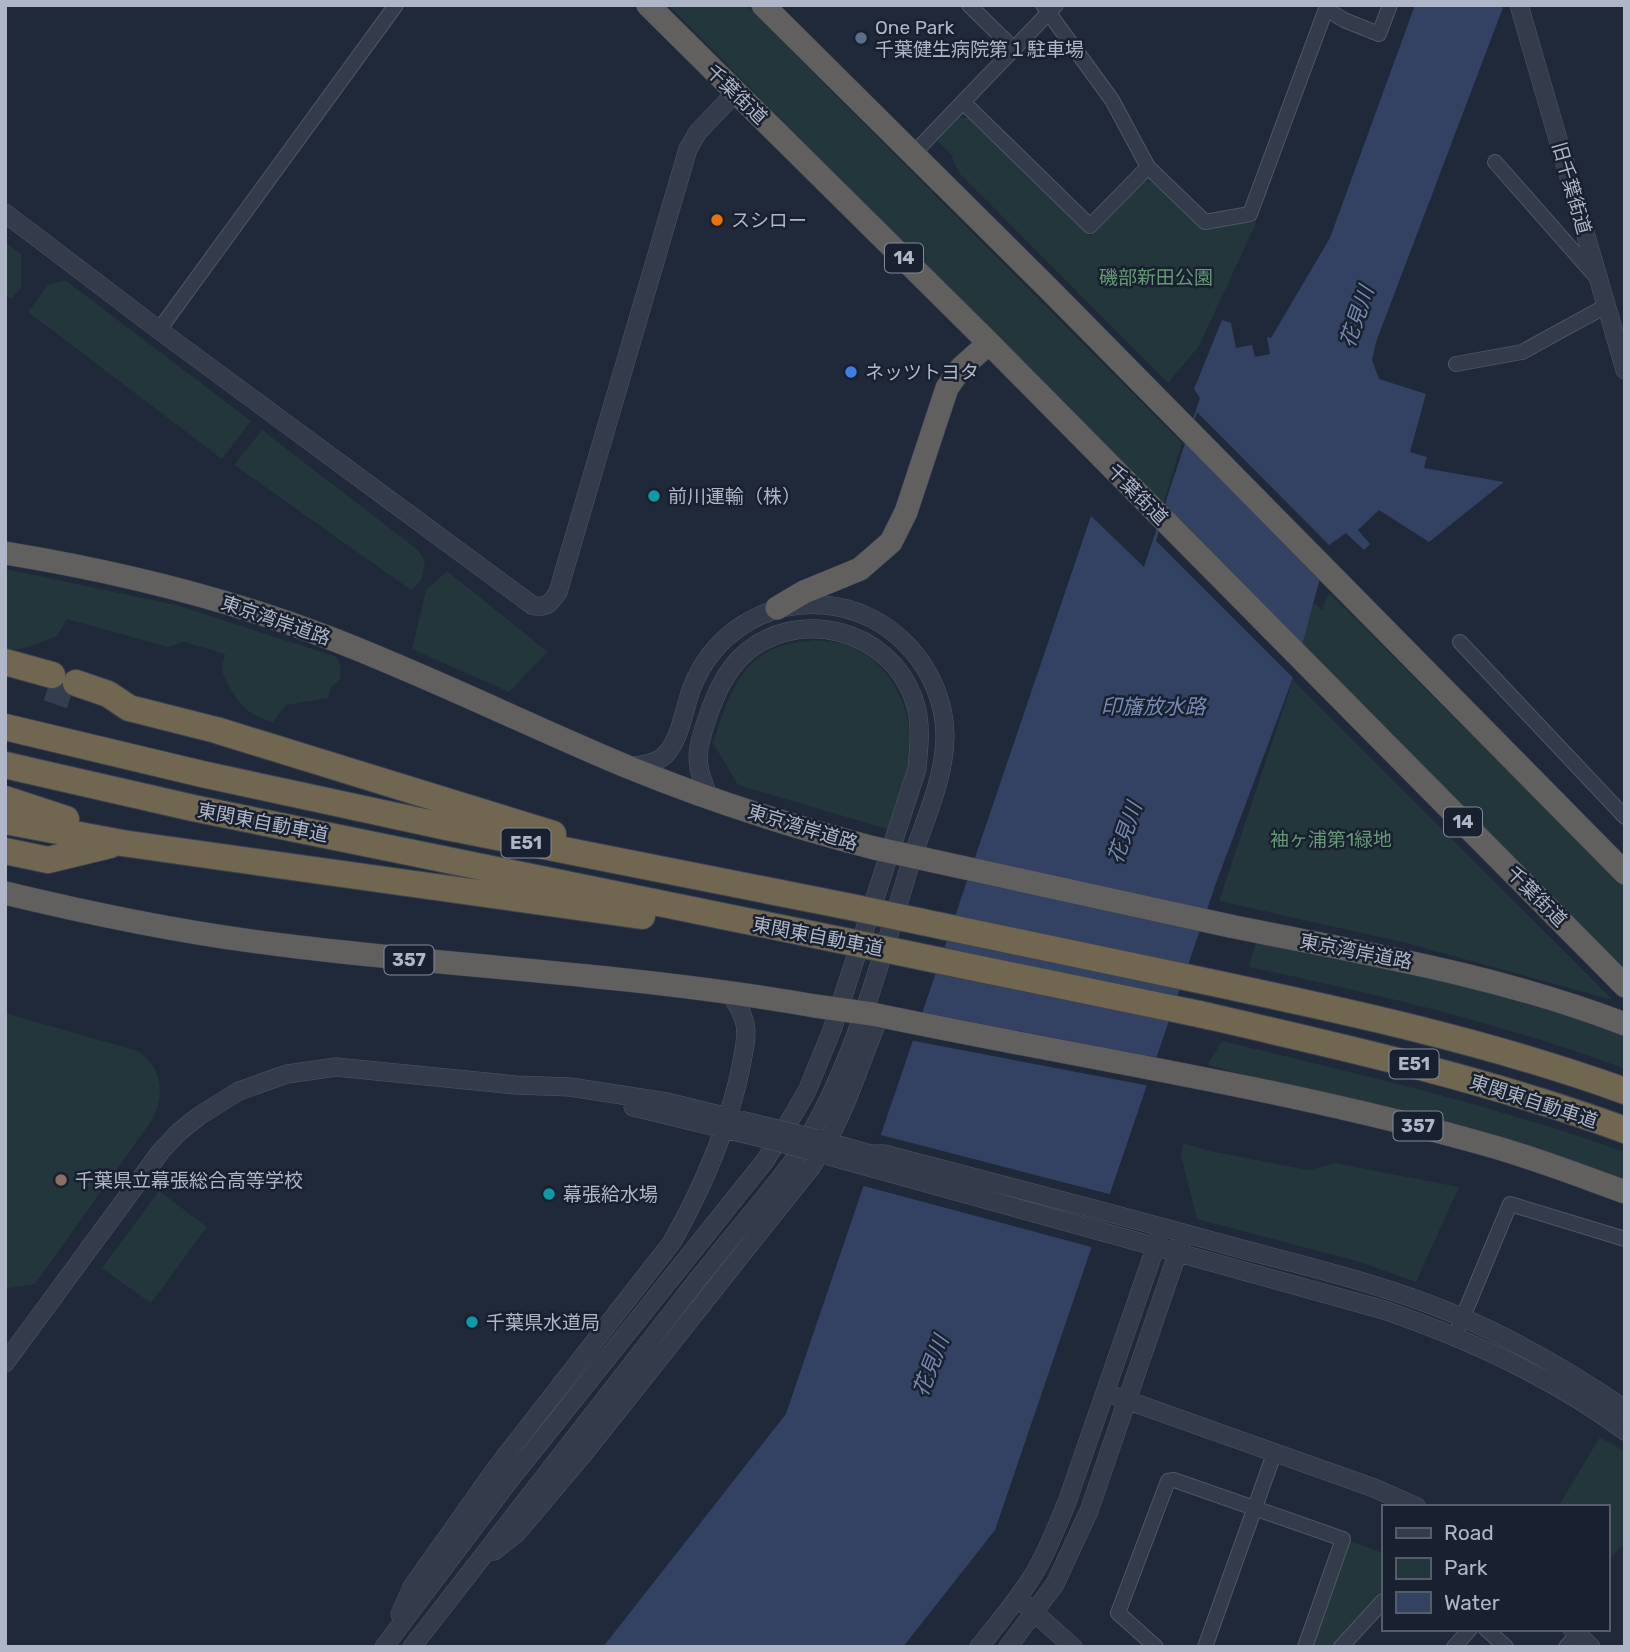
<svg xmlns="http://www.w3.org/2000/svg" width="1630" height="1652" viewBox="0 0 1630 1652" font-family="Rubik,'Noto Sans JP',sans-serif">
  <style>
    .green { fill: #22363b }
    .water { fill: #334263 }
    .pier { fill: #20293a }
    .lines { fill: none; stroke-linecap: round; stroke-linejoin: round }
    .motorway-tunnel { stroke: #353e4f; stroke-width: 26; stroke-dasharray: 26 13; stroke-linecap: butt }
    .minor-casing { stroke: #4f5665; stroke-width: 16 }
    .tertiary-casing { stroke: #4f5665; stroke-width: 19 }
    .trunk-casing { stroke: #3c4352; stroke-width: 24 }
    .motorway-casing { stroke: #3c4352; stroke-width: 28 }
    .minor { stroke: #343b4a; stroke-width: 14 }
    .tertiary { stroke: #343b4a; stroke-width: 18 }
    .trunk { stroke: #62605e; stroke-width: 23 }
    .motorway { stroke: #716750; stroke-width: 26 }
    .tertiary-bridge-casing { stroke: #4f5665; stroke-width: 19; stroke-linecap: butt }
    .trunk-bridge-casing { stroke: #3c4352; stroke-width: 24; stroke-linecap: butt }
    .motorway-bridge-casing { stroke: #3c4352; stroke-width: 28; stroke-linecap: butt }
    .tertiary-bridge { stroke: #343b4a; stroke-width: 18 }
    .trunk-bridge { stroke: #62605e; stroke-width: 23 }
    .motorway-bridge { stroke: #716750; stroke-width: 26 }
    .service-dot { fill: #5c6f8a; stroke: #19202f; stroke-width: 2.5 }
    .food-dot { fill: #e8710a; stroke: #19202f; stroke-width: 2.5 }
    .shop-dot { fill: #3f7fe0; stroke: #19202f; stroke-width: 2.5 }
    .culture-dot { fill: #0f9aa8; stroke: #19202f; stroke-width: 2.5 }
    .education-dot { fill: #8d6e63; stroke: #19202f; stroke-width: 2.5 }
    .labels { text-anchor: middle; stroke-width: 5; stroke-linejoin: round; paint-order: stroke }
    .shield { fill: #19202f; stroke: #828999; stroke-width: 2 }
    .shield-label { font-size: 18px; font-weight: bold; fill: #afb6c7 }
    .poi-label { font-size: 19px; fill: #afb6c7; stroke: #19202f; text-anchor: start }
    .street-label { font-size: 19px; fill: #afb6c7; stroke: #19202f }
    .park-label { font-size: 19px; fill: #659975; stroke: #19202f }
    .water-label { font-size: 21px; font-style: italic; fill: #7589b1; stroke: #19202f }
  </style>
  <rect width="100%" height="100%" fill="#20293a"/>
  <path class="green" d="M668 5H746L1182 443 1163 505Z
    M959 118H968L1090 236 1144 182H1152L1203 230 1257 221 1199 346 1168 383 960 174 952 158 953 156 937 141Z
    M5 242 21 254V288L11 299 5 295Z
    M65 280 251 421 222 459 28 312 48 285Z
    M262 430 418 550 425 561 422 579 411 590 234 465Z
    M5 569 176 605 337 657 341 668 340 679 331 687 328 698 286 705 273 722C241 714 234 696 221 669L225 654 184 642 168 647 67 619 57 636 28 647 5 652Z
    M447 571 548 652 509 692 412 649 426 590Z
    M1329 593 1625 887V970L1300 645 1314 603 1322 610Z
    M815 640C825 642 838 641 847 645 892 660 915 715 911 759 910 781 899 809 894 831L738 785 713 743C726 705 738 658 783 645 793 642 805 642 815 640Z
    M1293 680 1613 1000 1402 942 1219 901Z
    M1256 940 1432 978 1537 1006 1625 1034V1069C1503 1023 1376 994 1249 967Z
    M5 1013 138 1051C163 1068 165 1095 152 1120L35 1284 9 1288H5Z
    M1222 1041C1358 1074 1493 1105 1625 1152V1181L1336 1098 1207 1065Z
    M1183 1143 1210 1151 1309 1170 1335 1163 1459 1187 1416 1282 1360 1262 1197 1219 1181 1156Z
    M159 1191 207 1227 151 1303 102 1268Z
    M1600 1437 1625 1452V1543L1607 1562V1507H1558Z
    M1350 1541 1383 1553V1594L1334 1647H1313Z"/>
  <path class="water" d="M1415 5H1504L1376 342 1372 360 1379 379 1426 394 1410 452 1427 457 1424 468 1504 482 1429 542 1379 510 1358 530 1370 544 1364 550 1346 533 1329 545 1294 675 1216 883 995 1530 903 1647H603L786 1414 1091 516 1144 567 1200 398 1194 389 1222 320 1231 323 1236 348 1252 345 1255 357 1270 354 1267 337 1271 338 1330 238Z"/>
  <path class="pier" d="M1197 412 1332 548 1323 581 1187 443Z
    M1166 507 1302 649 1294 679 1156 541Z
    M919 1012 1159 1058 1150 1086 909 1040Z
    M877 1134 1113 1195 1095 1248 860 1185Z"/>
  <g class="lines">
    <path class="motorway-tunnel" d="M48 688 71 696"/>
    <g class="minor-casing">
      <path id="minor" d="M969 5 1014 49
        M1043 5 1112 100 1148 167 1205 222 1250 214 1326 9 1344 20 1379 34 1390 5
        M963 102 1090 226 1148 167
        M913 154 1056 5
        M1495 162 1598 279
        M159 330 396 5
        M1456 364 1522 352 1606 306
        M1460 642 1625 817
        M1455 1336 1510 1204 1625 1239
        M1486 1629 1506 1647
        M1156 1647 1118 1613 1168 1481 1174 1480 1343 1539 1305 1647
        M1205 1647 1274 1454
        M1341 1647 1383 1601
        M1454 1647 1470 1629
        M1566 1647 1578 1634"/>
    </g>
    <g class="tertiary-casing">
      <path id="tertiary" d="M1519 5 1625 370
        M5 213 159 330 532 605C546 609 551 603 558 592L688 149 698 132 735 93
        M633 1107 766 1139
        M817 1139 870 1154H884C998 1184 1113 1213 1227 1245 1303 1266 1381 1283 1454 1314 1514 1339 1572 1373 1625 1409
        M811 1151 1384 1310C1468 1339 1552 1377 1625 1431
        M5 1363 161 1151 179 1132 199 1116 239 1091 287 1074 336 1067 516 1085 570 1087 667 1102 773 1128
        M1118 1397 1374 1488 1417 1507
        M494 1551 517 1533 581 1457 812 1166C844 1121 858 1066 880 1016
        M1026 1605 1073 1647
        M400 1614 412 1587 497 1467 672 1242C703 1187 728 1129 741 1067 743 1053 748 1038 745 1024 742 1011 735 1001 728 991
        M1572 1629 1591 1647
        M384 1647 512 1477 764 1162 782 1134 807 1091 832 1030 917 769C919 746 922 722 914 700 890 629 797 605 742 656 725 673 716 693 708 716 696 751 693 764 710 798
        M412 1647C500 1534 587 1422 674 1310 698 1279 722 1249 747 1219 765 1197 784 1175 800 1151 854 1066 881 958 911 862 924 821 945 779 945 735 944 669 891 610 824 605 765 600 712 634 691 690 684 710 680 740 665 755 656 764 641 765 629 767
        M979 1647C998 1623 1019 1599 1035 1572 1048 1550 1057 1526 1067 1502L1159 1237
        M1008 1647 1055 1584 1089 1511 1181 1243"/>
    </g>
    <g class="trunk-casing">
      <path id="trunk" d="M648 5 989 343 1625 986
        M763 5 1049 289 1625 873
        M5 553C115 571 223 597 327 637 429 676 527 725 628 767 708 800 790 826 874 848
        M777 608 804 592 860 569 891 542 906 512 947 388 961 368 989 343
        M5 893C96 915 189 934 282 945 459 967 639 975 815 1006
        M1230 926C1362 953 1498 975 1625 1024
        M872 1014C1076 1057 1283 1087 1484 1144 1532 1157 1578 1175 1625 1192"/>
    </g>
    <g class="motorway-casing">
      <path id="motorway" d="M5 662 52 675
        M76 683 108 694 129 708 216 730 553 834
        M5 727 202 774 447 827 851 907
        M5 765 193 808 840 940
        M5 799 66 819
        M5 821 122 843 642 916
        M5 851 48 860 110 845
        M1209 982C1350 1012 1489 1042 1625 1091
        M1199 1014C1343 1047 1486 1079 1625 1130"/>
    </g>
    <use href="#minor" class="minor"/>
    <use href="#tertiary" class="tertiary"/>
    <use href="#trunk" class="trunk"/>
    <use href="#motorway" class="motorway"/>
    <g class="tertiary-bridge-casing">
      <path id="tertiary-bridge" d="M773 1128 817 1139
        M766 1139 811 1151"/>
    </g>
    <g class="trunk-bridge-casing">
      <path id="trunk-bridge" d="M874 848 1230 926
        M815 1006 872 1014"/>
    </g>
    <g class="motorway-bridge-casing">
      <path id="motorway-bridge" d="M851 907 1209 982
        M840 940 1199 1014"/>
    </g>
    <use href="#tertiary-bridge" class="tertiary-bridge"/>
    <use href="#trunk-bridge" class="trunk-bridge"/>
    <use href="#motorway-bridge" class="motorway-bridge"/>
  </g>
  <circle class="service-dot" cx="861" cy="38" r="7"/>
  <circle class="food-dot" cx="717" cy="220" r="7"/>
  <circle class="shop-dot" cx="851" cy="372" r="7"/>
  <g class="culture-dot">
    <circle cx="654" cy="496" r="7"/>
    <circle cx="549" cy="1194" r="7"/>
    <circle cx="472" cy="1322" r="7"/>
  </g>
  <circle class="education-dot" cx="61" cy="1180" r="7"/>
  <g class="labels">
    <g class="shield">
      <rect x="885" y="243.5" width="38" height="29" rx="5"/>
      <rect x="1444" y="807.5" width="38" height="29" rx="5"/>
      <rect x="501.5" y="828.5" width="49" height="29" rx="5"/>
      <rect x="384.5" y="945.5" width="49" height="29" rx="5"/>
      <rect x="1389.5" y="1049.5" width="49" height="29" rx="5"/>
      <rect x="1393.5" y="1111.5" width="49" height="29" rx="5"/>
    </g>
    <g class="shield-label">
      <text x="904" y="264">14</text>
      <text x="1463" y="828">14</text>
      <text x="526" y="849">E51</text>
      <text x="409" y="966">357</text>
      <text x="1414" y="1070">E51</text>
      <text x="1418" y="1132">357</text>
    </g>
    <g class="poi-label">
      <text x="875" y="34">One Park<tspan x="875" dy="22">千葉健生病院第１駐車場</tspan></text>
      <text x="731" y="227">スシロー</text>
      <text x="865" y="379">ネッツトヨタ</text>
      <text x="668" y="503">前川運輸（株）</text>
      <text x="75" y="1187">千葉県立幕張総合高等学校</text>
      <text x="563" y="1201">幕張給水場</text>
      <text x="486" y="1329">千葉県水道局</text>
    </g>
    <g class="street-label">
      <text transform="translate(737 94) rotate(44)" y="7">千葉街道</text>
      <text transform="translate(1572 188) rotate(74)" y="7">旧千葉街道</text>
      <text transform="translate(1138 494) rotate(45)" y="7">千葉街道</text>
      <text transform="translate(276 620) rotate(19)" y="7">東京湾岸道路</text>
      <text transform="translate(263 822) rotate(11)" y="7">東関東自動車道</text>
      <text transform="translate(803 827) rotate(17)" y="7">東京湾岸道路</text>
      <text transform="translate(1537 896) rotate(45)" y="7">千葉街道</text>
      <text transform="translate(818 936) rotate(11)" y="7">東関東自動車道</text>
      <text transform="translate(1356 951) rotate(11)" y="7">東京湾岸道路</text>
      <text transform="translate(1534 1101) rotate(18)" y="7">東関東自動車道</text>
    </g>
    <g class="park-label">
      <text x="1156" y="284">磯部新田公園</text>
      <text x="1331" y="846">袖ヶ浦第1緑地</text>
    </g>
    <g class="water-label">
      <text transform="translate(1357 317) rotate(-71)" y="7">花見川</text>
      <text x="1153" y="714">印旛放水路</text>
      <text transform="translate(1125 833) rotate(-71)" y="7">花見川</text>
      <text transform="translate(931 1366) rotate(-69)" y="7">花見川</text>
    </g>
  </g>
  <rect width="1630" height="1652" fill="none" stroke="#afb6c7" stroke-width="14"/>
  <rect x="1382" y="1505" width="228" height="126" fill="#19202f" stroke="#555c6c" stroke-width="2"/>
  <rect x="1396" y="1528" width="35" height="10" fill="#343b4a" stroke="#555c6c" stroke-width="2"/>
  <text x="1444" y="1540" font-size="21" fill="#afb6c7">Road</text>
  <rect x="1396" y="1558" width="35" height="21" fill="#22363b" stroke="#555c6c" stroke-width="2"/>
  <text x="1444" y="1575" font-size="21" fill="#afb6c7">Park</text>
  <rect x="1396" y="1592" width="35" height="21" fill="#334263" stroke="#555c6c" stroke-width="2"/>
  <text x="1444" y="1610" font-size="21" fill="#afb6c7">Water</text>
</svg>
